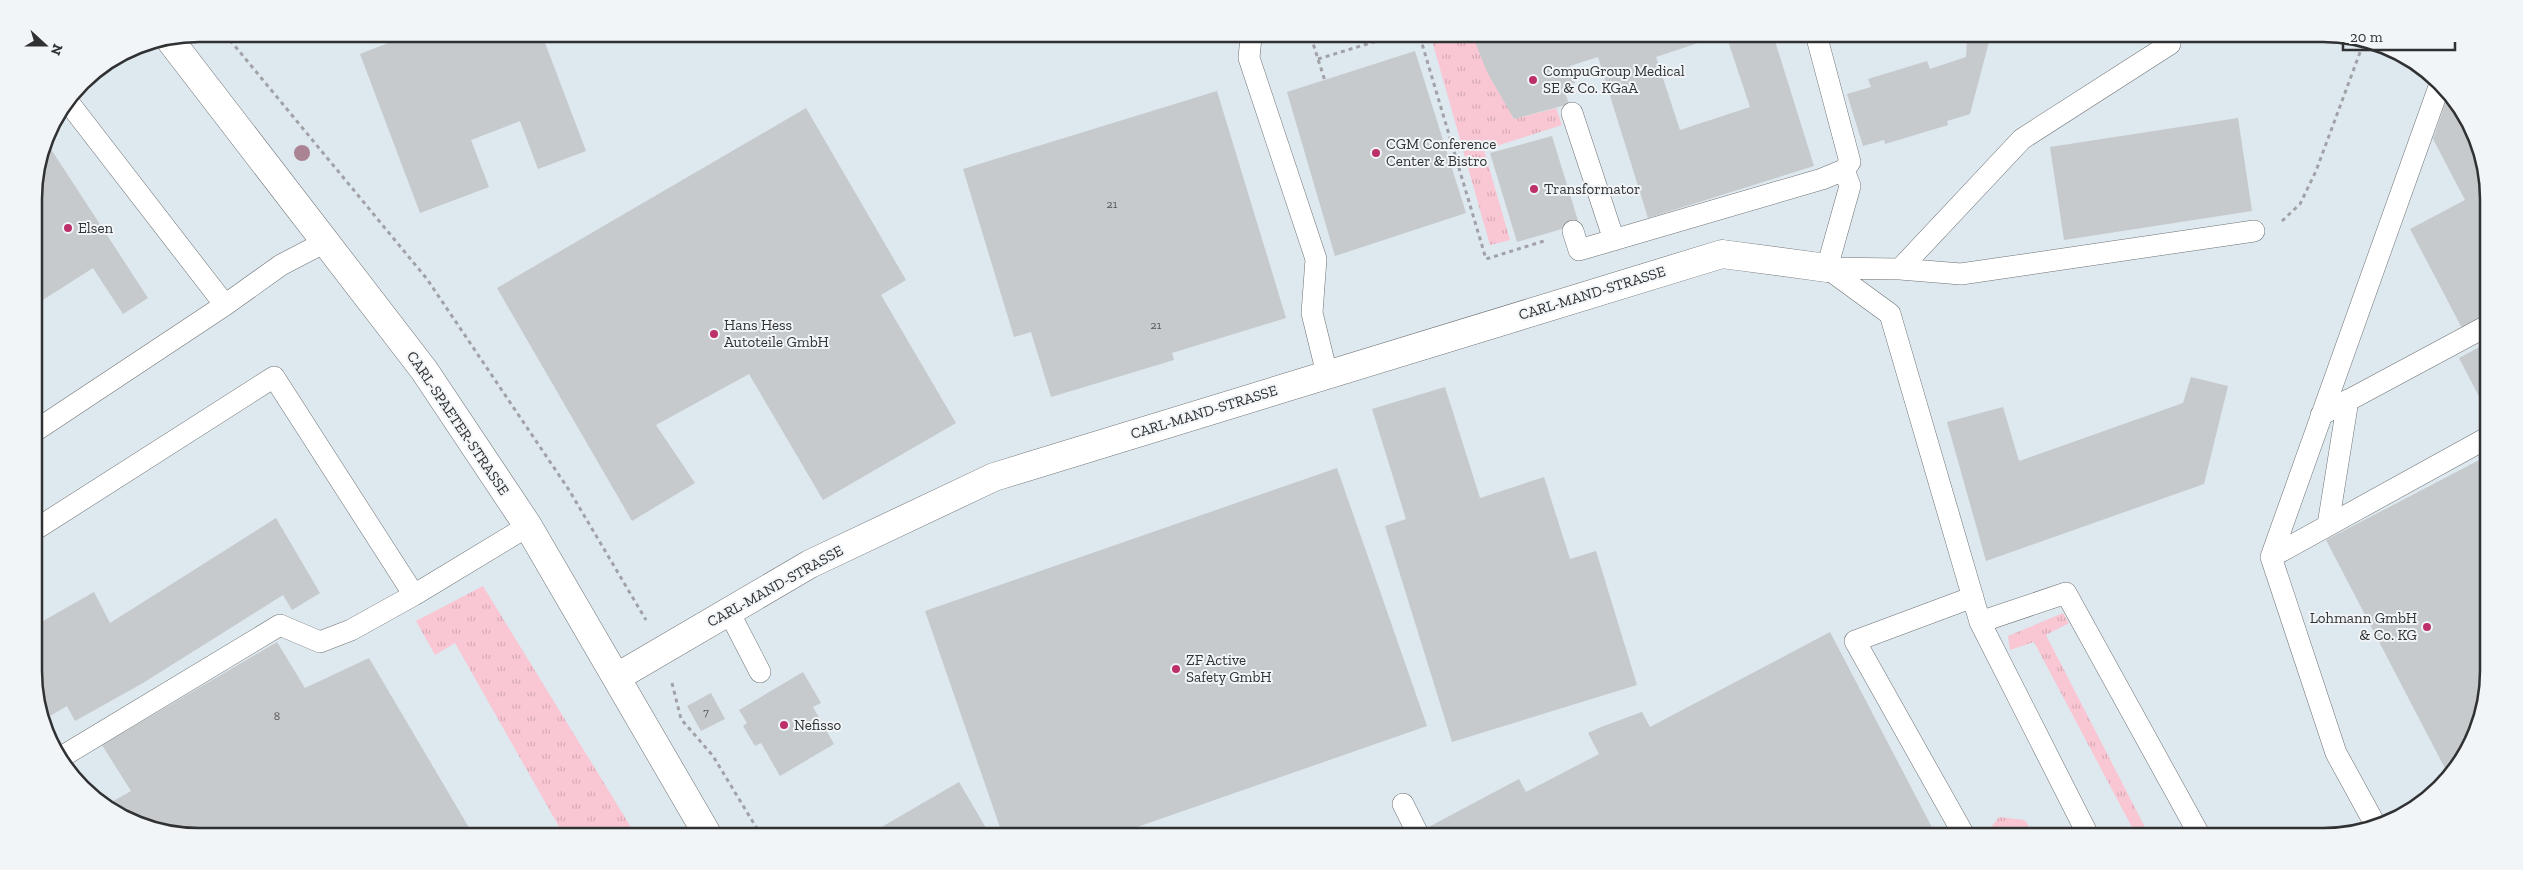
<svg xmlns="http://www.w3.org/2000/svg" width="2523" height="870" viewBox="0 0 2523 870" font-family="'Zilla Slab',serif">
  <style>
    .built { fill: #dee8ef }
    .grass { fill: url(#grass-tufts) }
    .building { fill: #c6cacc }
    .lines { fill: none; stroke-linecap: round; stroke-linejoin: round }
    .lane-casing { stroke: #6e7274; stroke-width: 22 }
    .street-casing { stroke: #6e7274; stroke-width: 29 }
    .secondary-casing { stroke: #6e7274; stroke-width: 29 }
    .path { stroke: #a0a2a5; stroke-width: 3; stroke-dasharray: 4 4; stroke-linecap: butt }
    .lane { stroke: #fff; stroke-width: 21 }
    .street { stroke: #fff; stroke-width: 28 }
    .secondary { stroke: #fff; stroke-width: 28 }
    .tree { fill: #aa8493 }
    .poi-dot { fill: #bc3169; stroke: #f1f5f8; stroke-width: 2 }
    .labels { text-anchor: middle; stroke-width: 4; stroke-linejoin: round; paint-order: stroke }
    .number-label { font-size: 12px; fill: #565758 }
    .poi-label { font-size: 15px; fill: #303132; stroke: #f1f5f8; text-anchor: start }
    .street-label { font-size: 15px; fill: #303132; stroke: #f1f5f8 }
    .rim { fill: none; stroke: #303132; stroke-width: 2.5 }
  </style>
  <defs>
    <pattern id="grass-tufts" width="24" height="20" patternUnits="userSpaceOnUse" patternTransform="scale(1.25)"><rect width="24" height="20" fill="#f9c7d4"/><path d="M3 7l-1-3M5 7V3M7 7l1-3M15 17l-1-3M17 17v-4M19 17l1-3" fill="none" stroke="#d6abb6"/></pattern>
  </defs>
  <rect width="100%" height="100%" fill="#f1f5f8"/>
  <path class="built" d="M200 34 2367 39 2407 56 2448 90 2486 167 2484 714 2461 762 2425 802 2387 824 2334 836 156 831 116 814 75 780 37 703 34 189 46 136 82 82 136 46Z"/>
  <path class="grass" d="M1431 37H1473L1514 119 1556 108 1562 125 1484 150 1510 240 1490 245Z
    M483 586 634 832H562L455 643 435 655 416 621Z
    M2063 613 2069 623 2046 635 2149 835H2136L2034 642 2010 650 2008 636Z
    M1999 817 2025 820 2034 835H1985Z"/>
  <path class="building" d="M411 34 542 35 586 151 538 169 520 121 471 140 489 187 420 213 360 54Z
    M1473 37 1713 38 1656 57 1680 130 1750 107 1727 38H1774L1814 166 1648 218 1598 57 1570 66 1575 83 1563 87 1569 104 1514 119 1487 72Z
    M1967 38H1990L1970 114 1947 121 1948 125 1885 144 1884 140 1863 146 1847 94 1871 87 1868 79 1927 61 1930 69 1966 57Z
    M1415 51 1466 213 1335 256 1287 92Z
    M1217 91 1286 318 1172 353 1174 360 1051 397 1031 332 1014 337 963 169Z
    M2449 92 2486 167 2485 318 2463 330 2410 229 2465 200 2433 139Z
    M806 108 906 280 881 295 956 423 823 500 749 374 656 425 695 483 632 521 497 288Z
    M2238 118 2252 211 2064 240 2050 147Z
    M1552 136 1579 224 1517 242 1490 153Z
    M45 140 148 298 123 314 93 268 35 305 34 189Z
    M2485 344V408L2459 358Z
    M2191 377 2228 386 2204 484 1986 561 1947 422 2003 407 2019 461 2183 403Z
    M1445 387 1480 498 1544 477 1570 559 1596 551 1637 685 1452 742 1385 526 1406 519 1372 409Z
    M2485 457 2484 714 2461 762 2449 776 2326 540Z
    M1337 468 1427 726 1120 833H1002L925 611Z
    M276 518 320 593 292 610 283 595 143 683 75 721 67 706 45 719 37 703 36 625 94 592 110 623Z
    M1830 632 1936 835 1425 834 1423 830 1519 779 1526 792 1599 754 1588 733 1601 727 1642 712 1650 727Z
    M277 642 305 688 369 658 471 831H156L116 814 106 805 131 791 102 745Z
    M803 672 821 703 813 707 834 744 780 776 761 743 755 746 743 726 747 723 739 710Z
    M711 693 725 719 701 731 687 706Z
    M959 782 989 833 873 832Z"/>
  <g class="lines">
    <g class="lane-casing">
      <path id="lane" d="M1251 37 1249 58 1316 259 1312 313 1327 374
        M1572 113 1614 240
        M1573 231 1579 250 1822 179 1844 170 1850 162 1817 38
        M1827 268 1890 314 1980 622 2088 835
        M1827 268 1900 269 1961 274 2254 231
        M1827 268 1850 186 1844 170
        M1900 269 2022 139 2170 44
        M225 305 281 265 327 241
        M2321 415 2485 327
        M35 431 225 305 69 103
        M2328 525 2348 400
        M36 529 274 377 414 595 528 526
        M2271 557 2485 439
        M729 612 760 672
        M1980 622 2066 593 2200 836
        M63 756 280 625 320 642 351 630 414 595
        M1403 804 1418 834
        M2376 826 2336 753 2271 557 2440 84
        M1964 835 1855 641 1973 597"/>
    </g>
    <g class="street-casing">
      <path id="street" d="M617 677 810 564 994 477 1722 254 1827 268"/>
    </g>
    <g class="secondary-casing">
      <path id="secondary" d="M170 40 424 370 528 526 706 832"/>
    </g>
    <path class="path" d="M225 34 427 279 569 490 646 620
      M1311 37 1325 81
      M1420 37 1486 259 1544 241
      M1318 59 1390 37
      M2282 221 2300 204 2316 171 2365 39
      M672 683 681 719 713 756 759 832"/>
    <use href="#lane" class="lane"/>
    <use href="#street" class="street"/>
    <use href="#secondary" class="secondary"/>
  </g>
  <circle class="tree" cx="302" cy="153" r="8"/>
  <g class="poi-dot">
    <circle cx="1533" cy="80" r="5"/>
    <circle cx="1376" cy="153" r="5"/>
    <circle cx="1534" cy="189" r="5"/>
    <circle cx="68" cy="228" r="5"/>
    <circle cx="714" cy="334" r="5"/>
    <circle cx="2427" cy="627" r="5"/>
    <circle cx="1176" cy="669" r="5"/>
    <circle cx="784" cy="725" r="5"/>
  </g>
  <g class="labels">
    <g class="number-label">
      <text x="1112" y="208">21</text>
      <text x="1156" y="329">21</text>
      <text x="706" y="716">7</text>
      <text x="277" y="720">8</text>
    </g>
    <g class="poi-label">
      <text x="1543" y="76">CompuGroup Medical<tspan x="1543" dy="17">SE &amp; Co. KGaA</tspan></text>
      <text x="1386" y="149">CGM Conference<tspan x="1386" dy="17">Center &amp; Bistro</tspan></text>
      <text x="1544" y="194">Transformator</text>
      <text x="78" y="233">Elsen</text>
      <text x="724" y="330">Hans Hess<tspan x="724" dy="17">Autoteile GmbH</tspan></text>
      <text x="2417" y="623" text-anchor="end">Lohmann GmbH<tspan x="2417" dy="17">&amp; Co. KG</tspan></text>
      <text x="1186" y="665">ZF Active<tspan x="1186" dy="17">Safety GmbH</tspan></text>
      <text x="794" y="730">Nefisso</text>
    </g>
    <g class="street-label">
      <text transform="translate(1592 293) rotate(-17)" y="5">CARL-MAND-STRASSE</text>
      <text transform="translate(1204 412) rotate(-17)" y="5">CARL-MAND-STRASSE</text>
      <text transform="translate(458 423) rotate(56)" y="5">CARL-SPAETER-STRASSE</text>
      <text transform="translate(775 586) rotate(-29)" y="5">CARL-MAND-STRASSE</text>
    </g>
  </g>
  <path d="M0 0H2523V870H0ZM199 42H2323A157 157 0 0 1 2480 199V671A157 157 0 0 1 2323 828H199A157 157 0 0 1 42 671V199A157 157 0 0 1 199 42Z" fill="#f1f5f8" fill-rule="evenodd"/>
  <path class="rim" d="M199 42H2323A157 157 0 0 1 2480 199V671A157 157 0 0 1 2323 828H199A157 157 0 0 1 42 671V199A157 157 0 0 1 199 42Z"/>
  <g transform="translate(45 45) rotate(111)" stroke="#f1f5f8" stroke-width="4" paint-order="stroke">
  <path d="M0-4L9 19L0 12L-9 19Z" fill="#303132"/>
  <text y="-8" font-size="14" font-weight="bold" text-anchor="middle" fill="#303132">N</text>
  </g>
  <path d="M2343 42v8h112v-8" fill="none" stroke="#303132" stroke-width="2.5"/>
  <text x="2350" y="42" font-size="15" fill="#303132" stroke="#f1f5f8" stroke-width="4" paint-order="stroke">20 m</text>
</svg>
